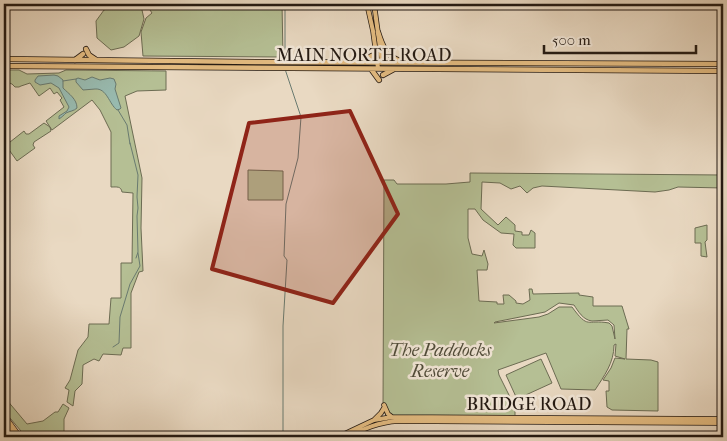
<svg xmlns="http://www.w3.org/2000/svg" width="727" height="441" viewBox="0 0 727 441" font-family="'IM FELL French Canon',serif">
  <style>
    .green { fill: #b5bf94; stroke: #6c6c53; fill-rule: evenodd }
    .water { fill: #98baaf; stroke: #697a70 }
    .lines { fill: none; stroke-linecap: round; stroke-linejoin: round }
    .stream { stroke: #697a70; stroke-width: 1 }
    .major-casing { stroke: #231912; stroke-width: 5.5 }
    .highway-casing { stroke: #231912; stroke-width: 6 }
    .major { stroke: #e4bc81; stroke-width: 4 }
    .highway { stroke: #e4bc81; stroke-width: 4.5 }
    .marked { fill: #8f2418; fill-opacity: 0.2; stroke: #8f2418; stroke-width: 4; stroke-linejoin: round }
    .labels { text-anchor: middle; stroke-width: 5; stroke-linejoin: round; paint-order: stroke }
    .street-label { font-size: 18px; fill: #231912; stroke: #f1e6d7 }
    .park-label { font-size: 18px; font-style: italic; fill: #4f4b39; stroke: #f1e6d7 }
  </style>
  <rect width="100%" height="100%" fill="#e9d9c2"/>
  <filter id="stains"><feTurbulence type="fractalNoise" baseFrequency=".004" numOctaves="4"/><feColorMatrix values="0 0 0 0 .2 0 0 0 0 .09 0 0 0 0 .02 0 0 0 .5 -.17"/></filter>
  <radialGradient id="worn" r=".72"><stop offset=".6" stop-color="#630" stop-opacity="0"/><stop offset="1" stop-color="#630" stop-opacity=".3"/></radialGradient>
  <path class="green" d="M118 4H136L142 10 144 19 139 36 124 47 111 50 97 38 96 21 104 10Z
    M138 4H282L283 57 143 56 141 32 146 18 152 13 146 4 141 7Z
    M4 70H19L27 74 59 73 66 70 166 71V90L137 91 125 96 142 178 141 228 143 271 139 272 131 293V348H123L121 355 103 354 99 361 94 359 83 365 82 384 75 391 73 406 67 402 69 390 65 388 70 380 78 350 88 337 89 324H109L111 298H121V263H132L133 193 122 192C121 186 117 187 111 187V132L100 110 92 100 52 130 50 127 51 131 34 142 33 145 35 148 17 161 7 147 5 146 24 131 26 134H29L44 123 50 127 46 121 64 107 60 100 62 98 57 92 54 94 50 88 39 96 30 83 21 86 19 87H15L12 84 4 81Z
    M248 170 283 171V200H248Z
    M470 173 723 175V188L678 187 669 190 655 192 542 186 533 188 527 193 520 186 511 189 500 183 482 182 481 209 498 225 506 217 515 225V231L522 232V235H529L531 230 535 233V248H516L513 245 514 234 501 233 483 220 475 209H468V238L472 254 482 256 484 250 488 264 487 270H477L479 301 497 302V304H504L503 295H509L516 301V303L523 304 530 300 529 289H532L533 294 579 293V295L593 297V306H622L629 329H627L626 359 651 360 658 362V411L612 410 607 407 606 391H609V381L603 380 611 368 615 358 625 359 615 356 616 344 614 345C614 363 604 376 595 390L561 389 546 353 498 370 499 375 515 407V417H387L384 412 383 408 384 180H394L397 184H446L470 182ZM559 303 574 305C578 311 583 320 592 321 597 321 603 320 608 320L614 325 615 339 612 326 609 323C586 319 589 330 572 307H559L548 314 539 317 494 323 495 322 545 312Z
    M707 225V240L705 242 707 257 701 256V243H695V228Z
    M541 359 552 383 517 399 506 375Z
    M6 399 27 424 43 421 55 412H58L63 404 69 408 64 419V437H26L5 412 4 401Z"/>
  <path class="water" d="M54 75 58 76 63 80V88C69 94 77 99 77 108 74 111 70 111 66 113 64 115 62 117 59 119V116L67 111 69 107 59 88 51 83 40 85 35 82V80L38 76Z
    M92 77 100 80 110 78 114 79 116 84 115 89 121 108 120 109 117 110C109 104 107 88 95 89 91 89 87 90 83 90L76 82V79L78 78 85 80Z"/>
  <g class="lines">
    <path class="stream" d="M285 60V4
      M63 81 76 79
      M118 110 127 125 130 144
      M130 143 138 175 137 197 138 208 137 216 138 252 136 258
      M113 347 119 343 120 317 130 284 140 266 138 253
      M283 437V326L287 260 284 256 286 204 298 158 301 117 285 69"/>
    <g class="major-casing">
      <path id="major" d="M367 4 373 31 378 68
        M374 4 382 62
        M384 405 388 414 392 417
        M4 415 20 437
        M374 420 381 413 384 408
        M4 421 16 437
        M338 437 374 420 392 417 723 419
        M347 437C363 429 379 422 398 421L723 423"/>
    </g>
    <g class="highway-casing">
      <path id="highway" d="M378 32C382 45 386 56 400 61
        M86 49 89 55 95 59
        M4 59 258 62 723 64
        M75 60 83 54
        M361 61 376 54
        M4 66 723 71
        M371 69 379 80
        M383 75 394 69"/>
    </g>
    <use href="#major" class="major"/>
    <use href="#highway" class="highway"/>
  </g>
  <path class="marked" d="M350 111 398 214 333 303 212 269 249 123Z"/>
  <g class="labels">
    <g class="street-label">
      <text x="364" y="61">MAIN NORTH ROAD</text>
      <text x="529" y="410">BRIDGE ROAD</text>
    </g>
    <g class="park-label">
      <text x="440" y="356">The Paddocks<tspan x="440" dy="21">Reserve</tspan></text>
    </g>
  </g>
  <rect width="727" height="441" fill="none" stroke="#e9d9c2" stroke-width="20"/>
  <rect x="5" y="5" width="717" height="431" fill="none" stroke="#231912" stroke-width="2.5"/>
  <rect x="10" y="10" width="707" height="421" fill="none" stroke="#231912"/>
  <path d="M544 45v8h152v-8" fill="none" stroke="#231912" stroke-width="2.5"/>
  <text x="552" y="45" font-size="15" fill="#231912" stroke="#f1e6d7" stroke-width="4" paint-order="stroke">500 m</text>
  <rect width="100%" height="100%" filter="url(#stains)"/>
  <rect width="100%" height="100%" fill="url(#worn)"/>
</svg>
